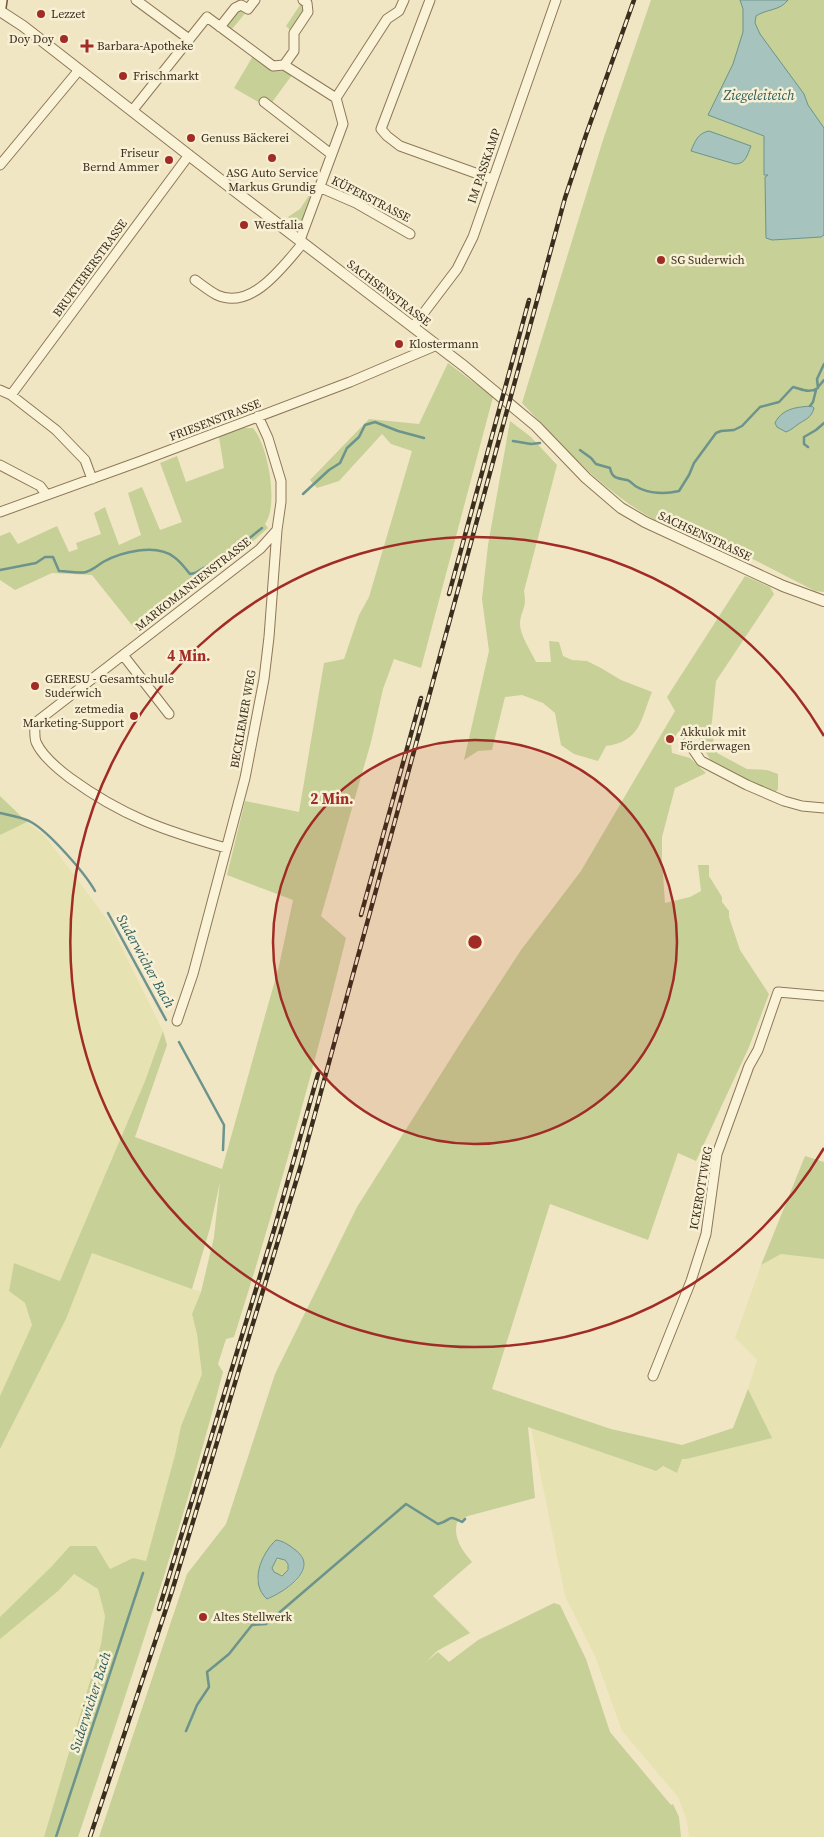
<svg xmlns="http://www.w3.org/2000/svg" width="824" height="1837" viewBox="0 0 824 1837" font-family="'Source Serif 4',serif">
  <style>
    .farmland { fill: #e7e2b1 }
    .green { fill: #c6d097; fill-rule: evenodd }
    .water { fill: #a6c4bd; stroke: #6c938c; fill-rule: evenodd }
    .lines { fill: none; stroke-linecap: round; stroke-linejoin: round }
    .stream { stroke: #6c938c; stroke-width: 2.5 }
    .minor-casing { stroke: #8d7859; stroke-width: 11 }
    .tertiary-casing { stroke: #8d7859; stroke-width: 12 }
    .secondary-casing { stroke: #6f583c; stroke-width: 14 }
    .minor { stroke: #fbf3d8; stroke-width: 9 }
    .tertiary { stroke: #fbf3d8; stroke-width: 10 }
    .secondary { stroke: #fbf3d8; stroke-width: 11 }
    .rail-casing { stroke: #3c2e1e; stroke-width: 4.5 }
    .rail { stroke: #f8f0d4; stroke-width: 2.5; stroke-dasharray: 8; stroke-linecap: butt }
    .ring { fill: none; stroke: #a12b25; stroke-width: 2.5 }
    .poi-dot { fill: #a12b25; stroke: #f8f0d4; stroke-width: 2 }
    .labels { text-anchor: middle; stroke-width: 5; stroke-linejoin: round; paint-order: stroke }
    .poi-label { font-size: 12px; fill: #3c2e1e; stroke: #f8f0d4; text-anchor: start }
    .street-label { font-size: 12px; fill: #3c2e1e; stroke: #f8f0d4 }
    .water-label { font-size: 14px; font-style: italic; fill: #2c5d5d; stroke: #f8f0d4 }
    .centre { fill: #a12b25; stroke: #f8f0d4; stroke-width: 2.5 }
    .ring-label { font-size: 15px; text-anchor: middle; font-weight: bold; fill: #a12b25; stroke: #f8f0d4; stroke-width: 5; stroke-linejoin: round; paint-order: stroke }
  </style>
  <rect width="100%" height="100%" fill="#f1e6c4"/>
  <path class="farmland" d="M27 822 45 836 109 922 163 1031 145 1081 60 1281 14 1263 9 1291 25 1303 32 1325 0 1396V835Z
    M92 1253 201 1292 192 1314 197 1334 202 1374 181 1426 175 1455 146 1561 133 1558 110 1569 70 1546 52 1566 0 1617V1449L66 1319Z
    M781 1254 824 1259V1837H689L687 1821 678 1797 622 1731 595 1656 565 1596 531 1428 655 1471 662 1466 676 1473 682 1458 771 1437 748 1389 757 1360 735 1338 761 1265Z
    M74 1574 98 1589 105 1616 101 1644 44 1837H0V1638Z"/>
  <path class="green" d="M651 0H824V592L815 591 735 550 677 528H671C610 500 567 451 522 403L603 140Z
    M302 4 305 9 292 30H290L286 26 300 5Z
    M244 9 247 11 233 28 230 29 226 25 235 12Z
    M253 56 272 71 285 70 292 75 270 105 265 106 234 88Z
    M312 191 315 193 301 227 300 226 288 217 300 209Z
    M448 363 493 397 421 668 394 659 383 689 371 742 321 916 346 938C313 1072 276 1205 234 1337L226 1339 218 1364 223 1372C182 1529 130 1683 78 1837H44L101 1644 105 1616 98 1589 74 1574 58 1591 0 1639V1617L52 1566 70 1546H96L110 1569 133 1558 146 1561 175 1455 181 1426 202 1374 197 1334 192 1314 201 1292 214 1237 220 1182 210 1228 192 1289 92 1253 66 1319 0 1449V1396L32 1325 25 1303 9 1291 14 1263 60 1281 145 1081 163 1031 167 1045 135 1137 222 1169 279 966 293 900 227 875 245 801 299 812 324 663 344 659 359 615 369 597 412 451 391 444 382 434 339 481 317 488 310 480 369 419 419 424Z
    M510 421 531 437 557 465 524 591C527 608 522 608 520 622 519 634 531 651 536 662H551L549 641 559 642 563 656 572 660 587 661 601 668 621 680 652 692C640 721 641 741 606 746L598 761 574 754 561 745 555 713 543 703 522 695 505 697 492 750 478 751 464 760 489 651 482 599 488 545Z
    M244 428H253C268 445 279 505 265 524L268 528 235 557 139 634 92 575 52 573 15 590 0 580V536L10 532 18 544 57 526 69 552 78 549 76 543 101 534 94 513 105 507 119 545 141 535 128 493 142 487 160 530 182 522 160 463 177 456 186 482 224 468 219 437Z
    M745 576 770 587 774 594 716 681 711 731 717 753 747 769 767 770 778 774V789L775 793 766 790 712 763 696 734 686 727 678 732 671 743 672 753 690 758 706 773 675 788 662 837V860L665 903 690 897 701 891 698 865H709V876L722 897V902L729 911V917L740 950 769 994 749 1047 696 1161 678 1153 648 1240 550 1204 492 1389 611 1429 682 1445 733 1428 748 1389 772 1438 686 1459H682L677 1473 663 1466 656 1471 528 1427 535 1498 468 1516 457 1522C453 1538 462 1550 472 1562L433 1596 470 1633 437 1651 425 1663 438 1652 449 1662 478 1640 554 1603 560 1605 586 1659 610 1732 671 1805 673 1804 679 1817 681 1837H99L187 1574 226 1524 275 1374 357 1207 463 1039 521 950 581 871 675 711 667 697ZM272 1544 302 1556C303 1559 305 1564 304 1568 301 1582 279 1594 267 1599L257 1580 262 1562Z
    M0 796 27 822 0 835Z
    M805 1156 824 1162V1259L781 1254 761 1265Z
    M272 1567a8 8 0 1 1 16 0a8 8 0 1 1-16 0Z"/>
  <path class="water" d="M740 0H788C780 11 766 9 756 16L755 23 760 34 804 94 808 105 824 128V235L821 237 772 240 766 238 765 177 768 175H764V136L708 115 733 64 743 32V9Z
    M709 131 751 146C747 155 746 164 735 164L691 151C695 141 698 133 709 131Z
    M812 406 814 408C811 419 805 419 797 425 793 428 791 430 786 432L777 427 775 423C782 408 798 407 812 406Z
    M276 1540C283 1541 289 1545 294 1549 322 1568 284 1592 267 1599 249 1583 261 1554 276 1540ZM277 1558 285 1560 288 1564V1570L282 1576 274 1572 272 1568Z"/>
  <g class="lines">
    <path class="stream" d="M819 386 824 380
      M810 406 813 402 816 390
      M513 441 531 444 540 443
      M808 447 804 444V437L816 430 824 423
      M580 450 591 458 596 464 610 468C612 479 618 478 627 480 631 481 633 485 637 487 649 494 666 494 679 491L689 475 694 463 716 433 721 431 734 430 742 426 760 407 779 402 793 387C802 389 809 394 818 388L817 379 824 364
      M303 494 329 470 340 463 347 448 359 437 365 425 375 422 398 431 424 438
      M0 570 36 563 45 557H53L59 571C68 571 77 574 86 572 93 570 97 566 103 562 121 552 156 543 174 557 180 561 185 568 190 574L195 573 236 549 262 528
      M0 813C9 815 23 817 31 822 49 832 85 873 95 891
      M108 913 166 1020
      M179 1042 224 1125 223 1150
      M186 1731 197 1705 209 1687 207 1672 229 1654 252 1625 266 1624 406 1504 438 1524C453 1520 446 1514 462 1522L465 1519
      M56 1837 143 1573"/>
    <g class="minor-casing">
      <path id="minor" d="M136 0 189 39
        M430 0 381 129 387 136 400 146 492 179
        M220 27 235 8 241 5 248 9 255 0
        M284 65 294 51V33L308 12 307 3 303 0
        M264 102 331 154
        M132 111 207 17 273 66 284 65 336 98
        M0 165 79 70
        M319 187 356 203 410 234
        M300 240 343 124 336 98 387 19 399 11 404 0
        M195 280C202 285 209 291 217 295 252 311 284 265 303 243
        M413 327 457 269 473 237 556 0
        M0 390 11 395 56 430 85 460 92 479
        M11 395 189 155
        M0 465 40 486 46 494
        M0 512 141 461 350 382 437 345
        M123 655 169 714
        M688 742 701 761 747 785 784 801 802 806 824 808
        M226 848C165 831 122 816 70 778 58 769 42 756 36 742 34 736 35 729 35 723L260 549 277 530
        M177 1021 193 974 245 778 264 679 269 637 277 530 281 502V481L268 438 258 416
        M653 1376 691 1281 706 1234 717 1154 749 1066 758 1050 778 992 824 996"/>
    </g>
    <g class="tertiary-casing">
      <path id="tertiary" d="M0 11 23 26 231 188 464 366 536 426 586 478 621 508 645 522 783 586 824 601"/>
    </g>
    <g class="secondary-casing">
      <path id="secondary" d="M0 7 1 0"/>
    </g>
    <use href="#minor" class="minor"/>
    <use href="#tertiary" class="tertiary"/>
    <use href="#secondary" class="secondary"/>
    <g class="rail-casing">
      <path id="rail" d="M449 594 529 300
        M361 915 421 698
        M159 1609 274 1230 318 1074
        M90 1837 172 1591 301 1165 565 198 586 135 634 0"/>
    </g>
    <use href="#rail" class="rail"/>
  </g>
  <circle cx="475" cy="942" r="202" fill="#a12b25" fill-opacity=".12"/>
  <g class="ring">
    <circle cx="475" cy="942" r="202"/>
    <path d="M824 1148A405 405 0 1 1 824 736"/>
  </g>
  <g class="poi-dot">
    <circle cx="41" cy="14" r="5"/>
    <circle cx="64" cy="39" r="5"/>
    <path d="M84.5 38.5h5v5h5v5h-5v5h-5v-5h-5v-5h5z"/>
    <circle cx="123" cy="76" r="5"/>
    <circle cx="191" cy="138" r="5"/>
    <circle cx="272" cy="158" r="5"/>
    <circle cx="169" cy="160" r="5"/>
    <circle cx="244" cy="225" r="5"/>
    <circle cx="661" cy="260" r="5"/>
    <circle cx="399" cy="344" r="5"/>
    <circle cx="35" cy="686" r="5"/>
    <circle cx="134" cy="716" r="5"/>
    <circle cx="670" cy="739" r="5"/>
    <circle cx="203" cy="1617" r="5"/>
  </g>
  <g class="labels">
    <g class="poi-label">
      <text x="51" y="18">Lezzet</text>
      <text x="54" y="43" text-anchor="end">Doy Doy</text>
      <text x="97" y="50">Barbara-Apotheke</text>
      <text x="133" y="80">Frischmarkt</text>
      <text x="201" y="142">Genuss Bäckerei</text>
      <text x="159" y="157" text-anchor="end">Friseur<tspan x="159" dy="14">Bernd Ammer</tspan></text>
      <text x="272" y="177" text-anchor="middle">ASG Auto Service<tspan x="272" dy="14">Markus Grundig</tspan></text>
      <text x="254" y="229">Westfalia</text>
      <text x="671" y="264">SG Suderwich</text>
      <text x="409" y="348">Klostermann</text>
      <text x="45" y="683">GERESU - Gesamtschule<tspan x="45" dy="14">Suderwich</tspan></text>
      <text x="124" y="713" text-anchor="end">zetmedia<tspan x="124" dy="14">Marketing-Support</tspan></text>
      <text x="680" y="736">Akkulok mit<tspan x="680" dy="14">Förderwagen</tspan></text>
      <text x="213" y="1621">Altes Stellwerk</text>
    </g>
    <g class="street-label">
      <text transform="translate(484 166) rotate(-71)" y="4">IM PASSKAMP</text>
      <text transform="translate(371 199) rotate(27)" y="4">KÜFERSTRASSE</text>
      <text transform="translate(90 268) rotate(-54)" y="4">BRUKTERERSTRASSE</text>
      <text transform="translate(389 293) rotate(37)" y="4">SACHSENSTRASSE</text>
      <text transform="translate(215 420) rotate(-21)" y="4">FRIESENSTRASSE</text>
      <text transform="translate(705 536) rotate(25)" y="4">SACHSENSTRASSE</text>
      <text transform="translate(193 584) rotate(-38)" y="4">MARKOMANNENSTRASSE</text>
      <text transform="translate(243 719) rotate(-80)" y="4">BECKLEMER WEG</text>
      <text transform="translate(701 1188) rotate(-80)" y="4">ICKEROTTWEG</text>
    </g>
    <g class="water-label">
      <text x="759" y="100">Ziegeleiteich</text>
      <text transform="translate(146 961) rotate(61)" y="5">Suderwicher Bach</text>
      <text transform="translate(90 1702) rotate(-72)" y="5">Suderwicher Bach</text>
    </g>
  </g>
  <circle cx="475" cy="942" r="8" class="centre"/>
  <g class="ring-label">
    <text x="189" y="661">4 Min.</text>
    <text x="332" y="804">2 Min.</text>
  </g>
</svg>
